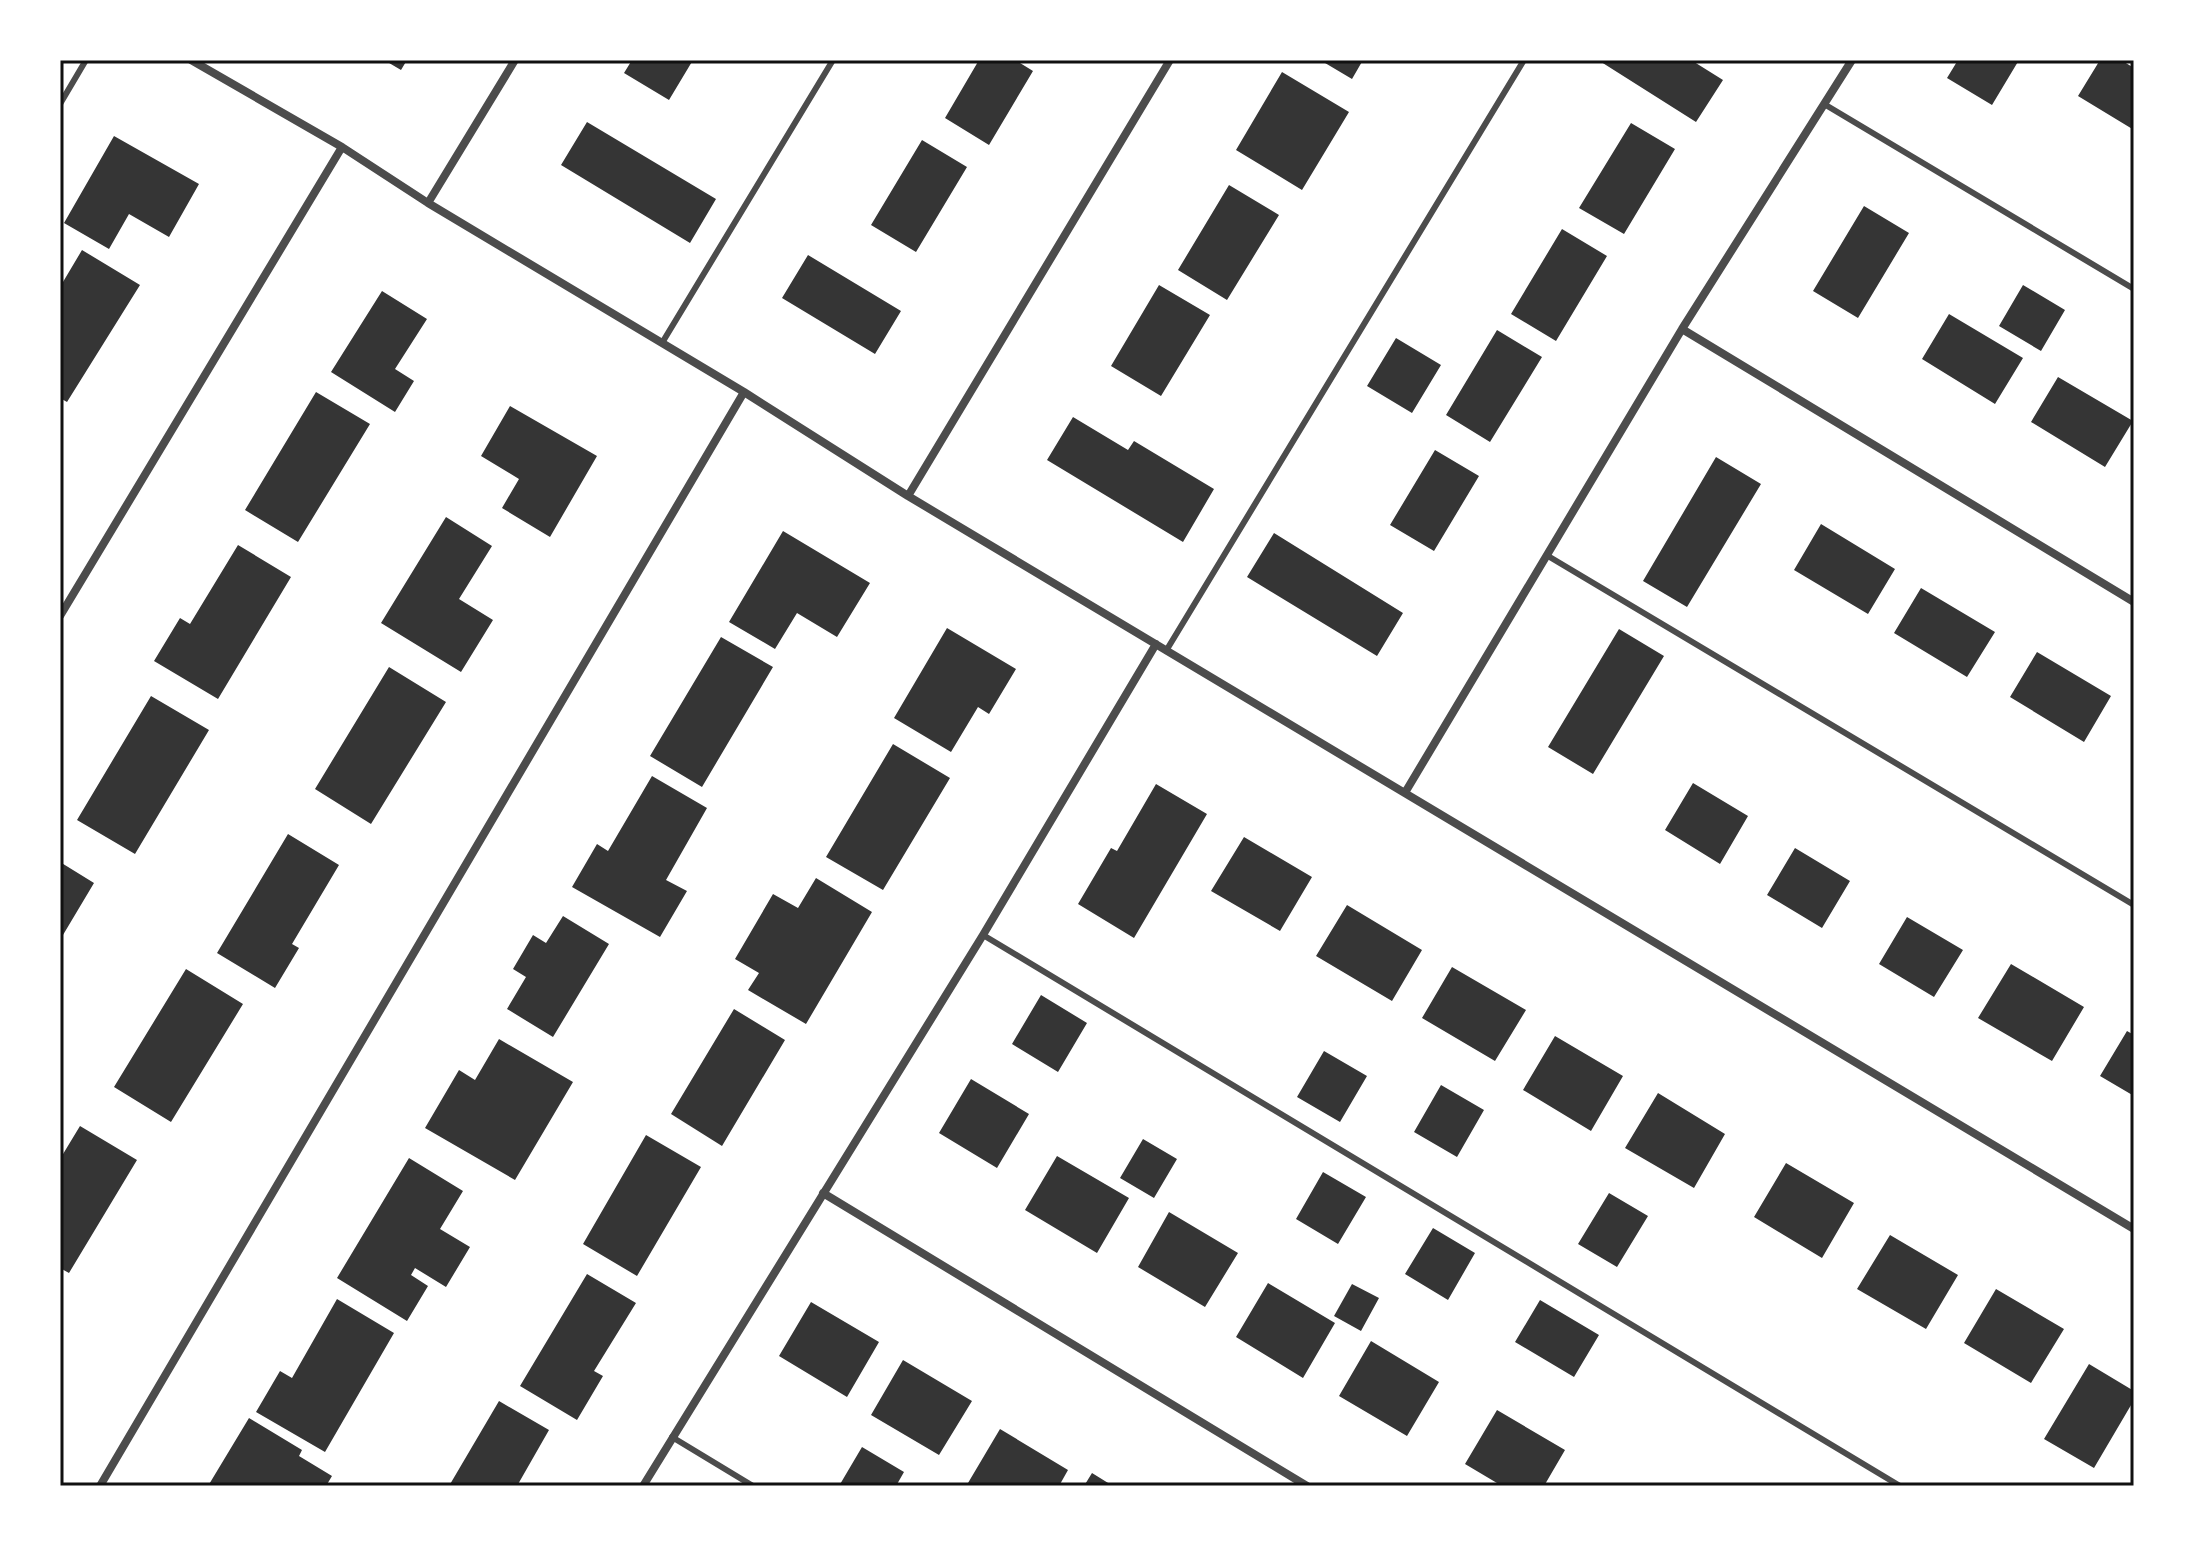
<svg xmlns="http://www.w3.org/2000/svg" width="2194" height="1546" viewBox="0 0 2194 1546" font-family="'Asap Condensed',sans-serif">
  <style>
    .building { fill: #353535 }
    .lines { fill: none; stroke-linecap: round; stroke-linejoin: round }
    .service { stroke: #4c4c4c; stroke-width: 6 }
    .minor { stroke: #4c4c4c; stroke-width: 8 }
    .neatline { fill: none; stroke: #111; stroke-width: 3 }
  </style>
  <rect width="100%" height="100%" fill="#fff"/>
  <path class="building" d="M384 60H407L401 70Z
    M632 60H693L669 100 624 73Z
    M979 60H1015L1033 71 989 145 945 118Z
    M1320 60H1363L1352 79Z
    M1598 60H1691L1723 80 1696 122Z
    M1958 60H2019L1992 105 1947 78Z
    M2100 60H2121L2134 68V130L2078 96Z
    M1282 72 1349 112 1302 190 1236 150Z
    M587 122 716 199 690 243 561 165Z
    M1631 123 1675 149 1624 234 1579 208Z
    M114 136 199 184 169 237 129 214 109 249 64 223Z
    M922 140 967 167 916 252 871 225Z
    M1229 185 1279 215 1227 300 1178 270Z
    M1864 206 1909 233 1858 318 1813 291Z
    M1562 229 1607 256 1556 341 1511 314Z
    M82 250 140 285 67 402 60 398V287Z
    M808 255 901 311 875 354 782 298Z
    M1159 285 1210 315 1161 396 1111 366Z
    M2023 285 2065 310 2041 351 1999 326Z
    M382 291 427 319 395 369 414 381 395 412 331 372Z
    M1949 314 2023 358 1995 404 1922 359Z
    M1497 330 1542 357 1490 442 1446 415Z
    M1396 338 1441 365 1412 413 1367 386Z
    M2058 377 2133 421 2105 467 2031 422Z
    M316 392 370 424 298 542 245 510Z
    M510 406 597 456 550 537 502 508 519 479 481 456Z
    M1073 417 1128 450 1134 441 1214 489 1183 542 1047 460Z
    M1435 450 1479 476 1434 551 1390 525Z
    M1716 457 1761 484 1687 607 1643 581Z
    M446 517 492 546 459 599 493 620 461 672 381 623Z
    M1821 524 1895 569 1868 614 1794 570Z
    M783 531 870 583 837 637 797 613 775 649 729 622Z
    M1274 533 1403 613 1377 656 1247 577Z
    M238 545 291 577 218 699 154 661 180 618 190 624Z
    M1921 588 1995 632 1967 677 1894 633Z
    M947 628 1016 669 989 714 978 707 951 752 894 718Z
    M1619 629 1664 656 1593 774 1548 747Z
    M721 637 773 667 702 787 650 756Z
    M2037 652 2111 696 2084 742 2010 697Z
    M389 667 446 702 371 824 315 789Z
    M151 696 209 730 135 854 77 820Z
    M893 744 950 778 883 890 826 857Z
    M652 776 707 808 666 880 687 891 660 937 572 887 597 844 608 851Z
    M1693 783 1748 816 1720 864 1665 830Z
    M1156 784 1207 814 1134 938 1078 904 1111 848 1117 851Z
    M288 834 339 865 292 944 299 948 275 988 217 953Z
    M1244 837 1312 877 1280 931 1211 891Z
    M1795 848 1850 881 1822 928 1767 895Z
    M60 862 94 883 60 940Z
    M816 878 872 912 806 1024 748 990 759 973 735 959 773 894 798 908Z
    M1347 905 1422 950 1392 1001 1316 956Z
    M563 916 609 944 553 1037 507 1009 526 977 513 969 533 935 546 943Z
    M1907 917 1963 950 1934 997 1879 964Z
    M2011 964 2084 1007 2052 1061 1978 1018Z
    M1452 967 1526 1010 1495 1061 1422 1018Z
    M186 969 243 1004 171 1122 114 1087Z
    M1041 995 1087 1023 1058 1072 1012 1044Z
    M734 1009 785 1040 722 1146 671 1114Z
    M2127 1031 2134 1035V1096L2100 1076Z
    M1555 1036 1623 1076 1591 1131 1523 1090Z
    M499 1039 573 1082 515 1180 425 1128 459 1070 475 1080Z
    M1324 1051 1367 1076 1340 1122 1297 1097Z
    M971 1079 1029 1114 997 1168 939 1133Z
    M1441 1085 1484 1110 1457 1157 1414 1132Z
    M1658 1093 1725 1134 1694 1188 1625 1148Z
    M80 1126 137 1160 69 1273 60 1268V1159Z
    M646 1135 701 1167 637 1276 583 1244Z
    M1143 1139 1177 1159 1154 1198 1120 1178Z
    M1057 1156 1129 1198 1097 1253 1025 1210Z
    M409 1158 463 1191 440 1229 470 1247 446 1287 415 1268 411 1275 428 1286 407 1321 337 1278Z
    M1786 1163 1854 1203 1822 1258 1754 1217Z
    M1323 1172 1366 1197 1338 1244 1296 1219Z
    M1609 1193 1648 1216 1617 1267 1578 1244Z
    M1169 1212 1238 1253 1205 1307 1138 1267Z
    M1433 1228 1475 1253 1448 1300 1405 1274Z
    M1890 1235 1958 1275 1926 1329 1857 1289Z
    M587 1274 636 1303 594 1371 603 1376 577 1420 520 1386Z
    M1268 1283 1335 1323 1303 1378 1236 1337Z
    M1352 1284 1379 1298 1361 1331 1334 1316Z
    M1996 1289 2064 1329 2031 1383 1964 1343Z
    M337 1299 394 1333 325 1452 256 1412 280 1371 292 1378Z
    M1540 1300 1599 1335 1574 1377 1515 1342Z
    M811 1302 879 1342 847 1397 779 1356Z
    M1371 1341 1439 1382 1407 1436 1339 1396Z
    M903 1360 972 1401 939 1455 871 1415Z
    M2089 1364 2134 1391V1400L2094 1468 2044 1439Z
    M499 1401 549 1430 517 1486H449Z
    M1497 1410 1565 1450 1544 1486H1502L1465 1464Z
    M249 1418 302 1450 299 1456 332 1476 326 1486H208Z
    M1000 1429 1068 1470 1059 1486H972L968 1483Z
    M862 1447 904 1472 896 1486H839Z
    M1092 1473 1113 1486H1084Z"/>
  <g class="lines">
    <path class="service" d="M60 104 86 60
      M1824 104 2134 289
      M662 343 833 60
      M1548 556 2134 905
      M1166 651 1524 60
      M983 935 1900 1486
      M672 1437 753 1486"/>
    <path class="minor" d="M191 60 342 147 428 203 744 392 908 496 2134 1229
      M428 203 515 60
      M1682 329 2134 602
      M908 496 1170 60
      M60 616 342 147
      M1406 791 1682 329 1852 60
      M823 1193 1307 1486
      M100 1486 744 392
      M643 1486 983 935 1156 644"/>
  </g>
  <rect width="2194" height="1546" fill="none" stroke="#ffffff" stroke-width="124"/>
  <rect x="62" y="62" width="2070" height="1422" class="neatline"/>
</svg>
